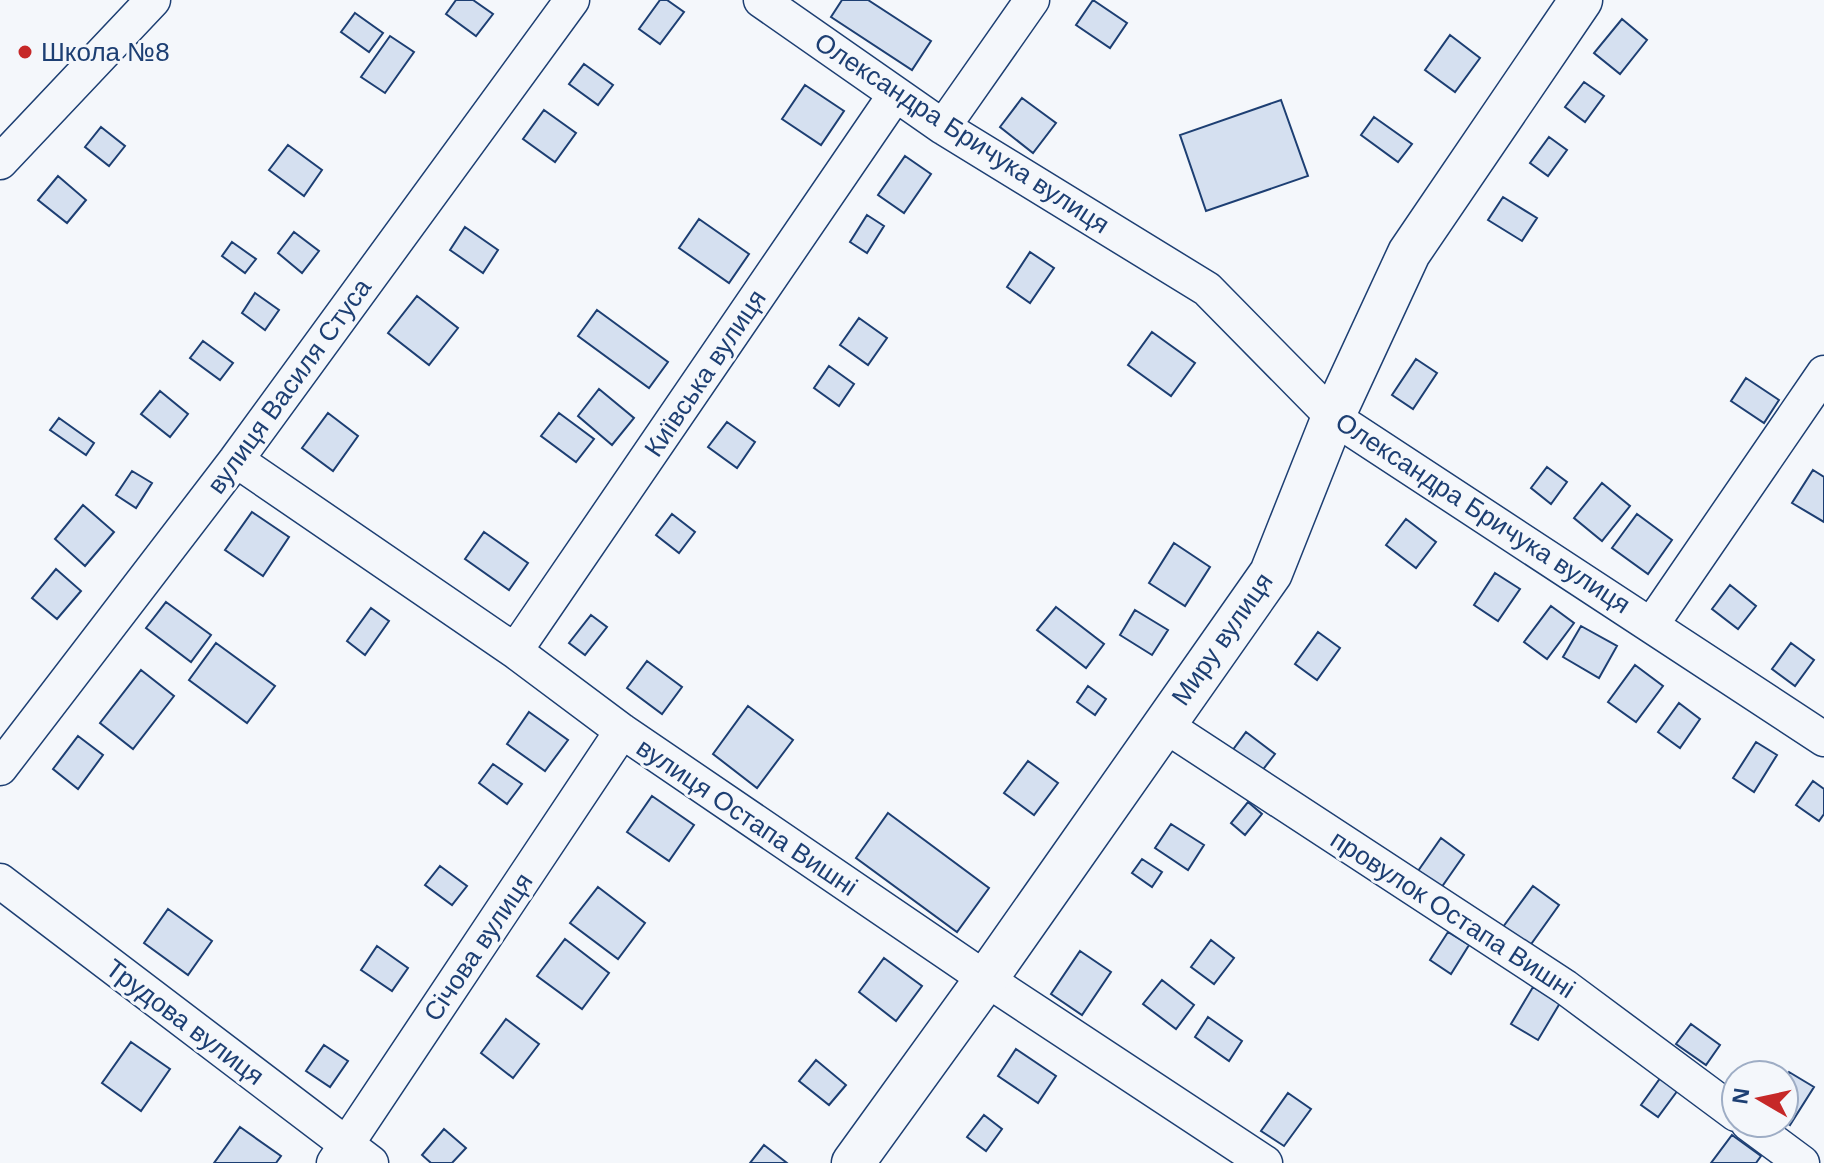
<svg xmlns="http://www.w3.org/2000/svg" width="1824" height="1163" viewBox="0 0 1824 1163" font-family="Arial,sans-serif">
  <style>
    .building { fill: #d5e0f0; stroke: #1d3f73; stroke-width: 2 }
    .lines { fill: none; stroke-linecap: round; stroke-linejoin: round }
    .minor-casing { stroke: #1d3f73; stroke-width: 37 }
    .major-casing { stroke: #1d3f73; stroke-width: 45 }
    .minor { stroke: #f4f7fb; stroke-width: 34 }
    .major { stroke: #f4f7fb; stroke-width: 42 }
    .poi-dot { fill: #c62828; stroke: #f4f7fb; stroke-width: 3 }
    .labels { text-anchor: middle; stroke-width: 6; stroke-linejoin: round; paint-order: stroke }
    .poi-label { font-size: 26px; fill: #1d3f73; stroke: #f4f7fb; text-anchor: start }
    .street-label { font-size: 26px; fill: #1d3f73; stroke: #f4f7fb }
  </style>
  <rect width="100%" height="100%" fill="#f4f7fb"/>
  <path class="building" d="M456 0H473L493 14 476 36 446 14Z
    M660 0H667L684 12 660 44 639 29Z
    M842 0H868L931 41 912 70 831 17Z
    M1093 0 1127 23 1110 48 1076 25Z
    M355 13 383 33 369 52 341 32Z
    M1622 19 1647 40 1620 74 1594 53Z
    M1450 35 1480 58 1455 92 1425 70Z
    M390 36 414 52 385 93 361 77Z
    M584 64 613 85 598 105 569 84Z
    M1584 82 1604 96 1585 122 1565 107Z
    M805 85 844 111 821 145 782 119Z
    M1022 98 1056 123 1033 153 1000 127Z
    M1281 100 1308 176 1206 211 1180 135Z
    M544 110 576 133 555 162 523 139Z
    M1374 117 1412 144 1398 162 1361 135Z
    M101 127 125 146 109 166 85 147Z
    M1549 137 1567 150 1548 176 1530 163Z
    M288 145 322 170 304 196 269 170Z
    M905 156 931 174 904 213 878 195Z
    M58 176 86 200 67 223 38 200Z
    M1503 197 1537 218 1522 241 1488 220Z
    M867 215 884 226 867 253 850 242Z
    M699 219 749 254 729 283 679 248Z
    M465 227 498 250 483 273 450 250Z
    M294 232 319 251 302 273 278 253Z
    M232 242 256 259 245 273 222 256Z
    M1030 252 1054 268 1030 303 1007 287Z
    M255 293 279 310 265 330 242 313Z
    M417 296 458 328 429 365 388 333Z
    M597 310 668 362 649 388 578 336Z
    M859 318 887 338 868 365 840 345Z
    M1152 332 1195 363 1171 396 1128 365Z
    M203 341 233 363 220 380 190 358Z
    M1416 359 1437 373 1413 409 1392 395Z
    M829 366 854 384 839 406 814 388Z
    M1746 378 1779 400 1764 423 1731 401Z
    M599 389 634 418 612 445 578 416Z
    M160 391 188 414 170 437 141 414Z
    M328 413 358 436 333 471 302 448Z
    M559 413 594 439 576 462 541 436Z
    M59 418 94 443 86 455 50 430Z
    M727 422 755 442 737 468 708 447Z
    M1547 467 1567 482 1551 504 1531 488Z
    M1813 470 1824 477V522L1792 503Z
    M132 471 152 483 136 508 116 495Z
    M1602 483 1630 506 1602 541 1574 518Z
    M83 505 114 532 85 566 55 539Z
    M252 512 289 537 263 576 225 550Z
    M672 514 695 532 679 553 656 535Z
    M1637 514 1672 540 1648 574 1612 548Z
    M1406 519 1436 542 1416 568 1386 545Z
    M484 532 528 563 509 590 465 559Z
    M1174 543 1210 567 1185 606 1149 583Z
    M56 569 81 591 57 619 32 598Z
    M1495 573 1520 589 1498 621 1474 605Z
    M1730 585 1756 606 1738 629 1712 609Z
    M166 602 211 635 191 662 146 628Z
    M1551 606 1574 623 1547 659 1524 642Z
    M1056 607 1104 644 1086 668 1037 630Z
    M371 608 389 621 365 655 347 641Z
    M1135 610 1168 630 1152 655 1120 635Z
    M591 615 607 627 585 655 569 643Z
    M1581 626 1617 646 1599 678 1563 657Z
    M1318 632 1340 648 1317 680 1295 664Z
    M216 643 275 686 247 723 189 680Z
    M1791 643 1814 660 1795 686 1772 669Z
    M647 661 682 687 662 714 627 688Z
    M1635 665 1663 686 1636 722 1608 702Z
    M141 670 174 696 133 749 100 723Z
    M1088 686 1106 699 1095 715 1077 702Z
    M1679 703 1700 719 1680 748 1658 732Z
    M748 706 793 740 757 788 713 754Z
    M529 712 568 740 545 771 507 744Z
    M1246 732 1275 754 1261 772 1232 751Z
    M78 736 103 755 78 789 53 769Z
    M1756 742 1777 755 1754 792 1733 778Z
    M1028 761 1058 783 1034 815 1004 793Z
    M493 764 522 784 507 804 479 783Z
    M1813 781 1824 789V814L1819 821 1796 805Z
    M652 796 694 825 669 861 627 832Z
    M1248 802 1262 814 1245 835 1231 823Z
    M888 813 989 888 957 932 856 858Z
    M1171 824 1204 845 1188 870 1155 848Z
    M1441 838 1464 855 1441 888 1418 871Z
    M1142 859 1162 872 1152 887 1132 873Z
    M440 866 467 886 452 905 425 885Z
    M1533 886 1559 905 1529 947 1503 927Z
    M598 887 645 923 618 959 570 923Z
    M168 909 212 941 188 975 144 943Z
    M1448 932 1469 945 1451 974 1430 960Z
    M565 939 609 973 582 1009 537 976Z
    M1211 940 1234 958 1214 984 1191 967Z
    M377 946 408 968 392 991 361 970Z
    M1080 951 1111 972 1082 1015 1051 994Z
    M884 958 922 986 896 1021 859 992Z
    M1162 980 1194 1005 1176 1029 1143 1004Z
    M1533 987 1560 1003 1538 1040 1511 1024Z
    M1208 1017 1242 1041 1229 1061 1195 1037Z
    M506 1019 539 1044 513 1078 481 1053Z
    M1691 1024 1720 1045 1706 1065 1676 1044Z
    M131 1042 170 1069 141 1111 102 1083Z
    M324 1045 348 1061 330 1087 306 1071Z
    M1016 1049 1056 1076 1038 1103 998 1076Z
    M816 1060 846 1085 829 1105 799 1081Z
    M1789 1072 1814 1087 1790 1125 1784 1121V1080Z
    M1661 1077 1678 1090 1658 1117 1641 1105Z
    M1288 1093 1311 1109 1284 1146 1261 1131Z
    M984 1115 1002 1129 986 1151 967 1137Z
    M240 1127 281 1156 276 1163H214Z
    M444 1129 466 1148 452 1163H431L422 1155Z
    M1732 1135 1761 1156 1756 1163H1711Z
    M764 1145 787 1163H750Z"/>
  <g class="lines">
    <g class="minor-casing">
      <path id="minor" d="M761 0 943 127 1207 289 1333 417 1824 739
        M943 127 1032 0
        M0 162 153 0
        M236 460 515 651 622 731 986 979 1265 1163
        M1652 624 1824 373
        M515 651 895 95
        M1163 724 1565 987 1736 1114
        M0 768 236 460 572 0
        M0 881 371 1163
        M1748 1123 1802 1163
        M334 1163 622 731"/>
    </g>
    <g class="major-casing">
      <path id="major" d="M853 1163 986 979 1271 573 1333 417 1409 253 1581 0"/>
    </g>
    <use href="#minor" class="minor"/>
    <use href="#major" class="major"/>
  </g>
  <circle class="poi-dot" cx="25" cy="52" r="8"/>
  <g class="labels">
    <g class="poi-label">
      <text x="41" y="61">Школа №8</text>
    </g>
    <g class="street-label">
      <text transform="translate(962 133) rotate(33)" y="9">Олександра Бричука вулиця</text>
      <text transform="translate(705 373) rotate(-56)" y="9">Київська вулиця</text>
      <text transform="translate(289 386) rotate(-54)" y="9">вулиця Василя Стуса</text>
      <text transform="translate(1483 513) rotate(33)" y="9">Олександра Бричука вулиця</text>
      <text transform="translate(1222 639) rotate(-55)" y="9">Миру вулиця</text>
      <text transform="translate(747 817) rotate(34)" y="9">вулиця Остапа Вишні</text>
      <text transform="translate(1453 914) rotate(33)" y="9">провулок Остапа Вишні</text>
      <text transform="translate(478 947) rotate(-56)" y="9">Січова вулиця</text>
      <text transform="translate(185 1022) rotate(37)" y="9">Трудова вулиця</text>
    </g>
  </g>
  <g transform="translate(1760 1099) rotate(279)"><circle r="38" fill="#f4f7fb" stroke="#9eadc5" stroke-width="2"/>
  <path d="M0-6L14 30L0 20L-14 30Z" fill="#c62828"/>
  <text y="-12" font-size="22" font-weight="bold" text-anchor="middle" fill="#1d3f73">N</text>
  </g>
</svg>
